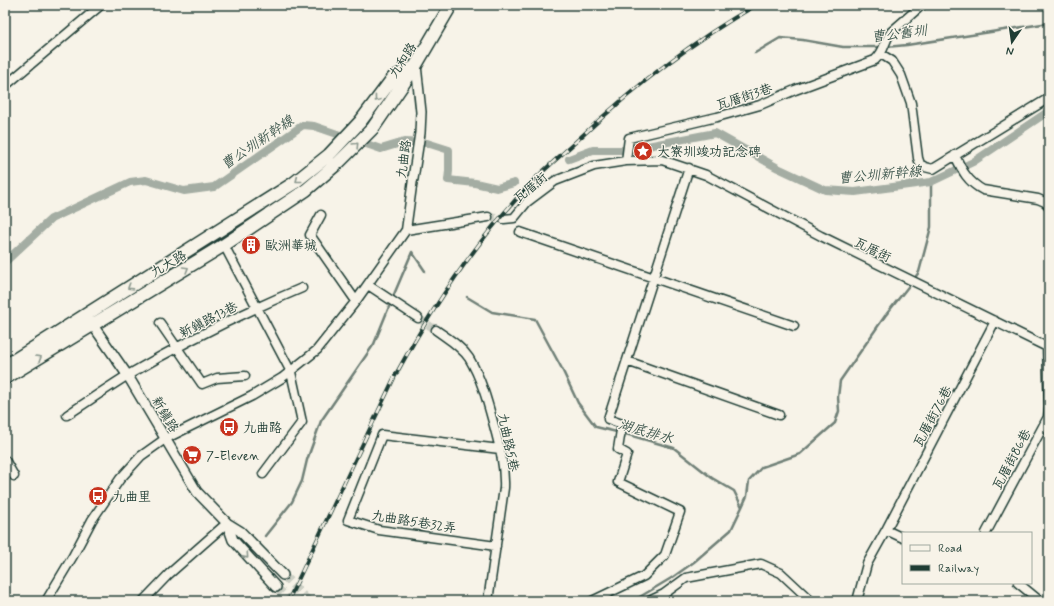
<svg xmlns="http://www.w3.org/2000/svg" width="1054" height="606" viewBox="0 0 1054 606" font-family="Mynerve,'LXGW WenKai TC',sans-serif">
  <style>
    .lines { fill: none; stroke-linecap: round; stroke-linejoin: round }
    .stream { stroke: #6f8077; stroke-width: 2.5 }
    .canal { stroke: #a4ada3; stroke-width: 8 }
    .minor-tunnel { stroke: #cccfc4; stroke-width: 8; stroke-dasharray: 8 4; stroke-linecap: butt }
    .tertiary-tunnel { stroke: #cccfc4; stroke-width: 9; stroke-dasharray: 9 4.5; stroke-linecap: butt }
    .minor-casing { stroke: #1f3d34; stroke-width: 11 }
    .tertiary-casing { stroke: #1f3d34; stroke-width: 12 }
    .primary-casing { stroke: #1f3d34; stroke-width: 15 }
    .minor { stroke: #f7f3e8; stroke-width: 8 }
    .tertiary { stroke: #f7f3e8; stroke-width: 9 }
    .primary { stroke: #f7f3e8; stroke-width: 12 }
    .rail-casing { stroke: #1f3d34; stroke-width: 4 }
    .rail { stroke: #f7f3e8; stroke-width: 2.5; stroke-dasharray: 8; stroke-linecap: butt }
    .oneway { stroke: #8b988e }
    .labels { text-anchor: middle; stroke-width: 3; stroke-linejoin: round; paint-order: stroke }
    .street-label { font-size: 13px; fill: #1f3d34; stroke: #f7f3e8 }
    .poi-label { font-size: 13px; fill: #1f3d34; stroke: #f7f3e8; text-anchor: start }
    .water-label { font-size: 14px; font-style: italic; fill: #405950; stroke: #f7f3e8 }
  </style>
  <rect width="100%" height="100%" fill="#f7f3e8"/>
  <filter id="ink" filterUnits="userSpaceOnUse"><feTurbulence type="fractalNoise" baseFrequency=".025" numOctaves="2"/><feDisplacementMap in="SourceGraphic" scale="8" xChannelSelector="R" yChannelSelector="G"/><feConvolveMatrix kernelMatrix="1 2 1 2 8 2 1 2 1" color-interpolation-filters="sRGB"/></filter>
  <g filter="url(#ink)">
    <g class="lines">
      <path class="stream" d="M886 47 907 45 1049 23
        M755 53 780 38 803 40 843 47H881
        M412 252 425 271
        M914 279 919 272 931 227V182
        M467 297 492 312 535 319 561 367 578 403 596 427 629 435 674 448 712 478 734 491 742 507 731 530 694 562 673 577 633 601
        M742 507 747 496 749 481 762 467 800 454 835 423 839 411 838 397 840 381 885 316 911 283
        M265 536 292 502 302 481 307 460 321 421 374 344 395 292 412 252"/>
      <path class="canal" d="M637 148 715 133 778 168 825 190 855 192 931 182 973 162 1049 111
        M569 159 593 150H621
        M5 262 51 219 130 182 146 180 184 191 214 187 303 125 314 126 381 149 404 142 427 143 449 150V171L448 180 475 183 497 188 514 183"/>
      <path class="minor-tunnel" d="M488 217 504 219
        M418 318 436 330"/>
      <path class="tertiary-tunnel" d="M283 575 308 601
        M276 587 290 601"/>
      <g class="minor-casing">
        <path id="minor" d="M881 54 892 61 901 75 911 103 918 158 920 164 925 167 933 169 1049 98
          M5 86 101 5
          M955 155C962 171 968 182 983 190L1038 199 1045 202 1049 206
          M626 161 629 138 717 117 760 105 795 90 875 60C886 50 883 43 891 32L922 5
          M321 215 310 235 356 301
          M504 219 514 218 527 202 555 181 594 166 626 161 662 160 706 175 821 236 1049 348
          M406 230 488 217
          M520 232 794 326
          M224 245 291 372 302 422 263 474
          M368 285 418 318
          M160 323 202 384 217 378 245 376
          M436 330C447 338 461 346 469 358 481 378 487 400 493 422 499 444 505 465 504 488L488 601
          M627 361 779 415
          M67 415C87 402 107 388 128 375 184 342 242 313 302 288
          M5 460 14 476
          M986 533 1048 417 1049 407 1047 347
          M903 538 886 530 995 321
          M496 546 379 530 348 520 382 435 500 449
          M1018 583 1040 601
          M46 601 73 556 92 520 120 479 141 456 165 439 252 396 282 378 317 350 356 301 406 230 413 179
          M143 601 169 574 227 523
          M592 601 644 576 665 555 680 512 618 482 627 454 618 449 622 424 608 419 689 168
          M649 601 664 594 686 578 761 564 781 573 811 601
          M857 601 867 564 886 530"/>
      </g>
      <g class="tertiary-casing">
        <path id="tertiary" d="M413 179 420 133 421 112 416 65
          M90 321 128 376 197 492 227 523 240 531 283 575
          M227 523 233 540 276 587"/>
      </g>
      <g class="primary-casing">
        <path id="primary" d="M5 366 294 183 329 155 360 122 393 78 414 67
          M5 378 224 245 306 190 339 162 373 128 416 65 451 5"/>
      </g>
      <use href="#minor" class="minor"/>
      <use href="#tertiary" class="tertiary"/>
      <use href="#primary" class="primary"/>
      <g class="rail-casing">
        <path id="rail" d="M288 601 395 376C433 306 478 238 533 181 549 165 566 151 582 136 635 86 693 41 756 5"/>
      </g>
      <use href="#rail" class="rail"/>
    </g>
    <defs><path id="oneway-chevron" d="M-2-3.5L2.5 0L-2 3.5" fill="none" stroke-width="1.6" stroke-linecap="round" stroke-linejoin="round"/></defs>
    <g class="oneway">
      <use href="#oneway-chevron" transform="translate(377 99) rotate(127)"/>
      <use href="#oneway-chevron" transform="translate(356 145) rotate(-46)"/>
      <use href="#oneway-chevron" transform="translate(298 180) rotate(142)"/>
      <use href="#oneway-chevron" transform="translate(186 269) rotate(-31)"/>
      <use href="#oneway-chevron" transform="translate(130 287) rotate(148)"/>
      <use href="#oneway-chevron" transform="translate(39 358) rotate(-31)"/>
      <use href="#oneway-chevron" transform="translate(246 556) rotate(48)"/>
    </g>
  </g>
  <defs>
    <g id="sight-disc" transform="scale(1)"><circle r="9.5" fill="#c8321e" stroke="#f7f3e8"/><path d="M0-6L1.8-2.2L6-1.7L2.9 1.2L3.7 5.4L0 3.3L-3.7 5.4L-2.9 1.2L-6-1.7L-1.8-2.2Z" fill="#fff"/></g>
    <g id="building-disc" transform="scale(1)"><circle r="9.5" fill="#c8321e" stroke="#f7f3e8"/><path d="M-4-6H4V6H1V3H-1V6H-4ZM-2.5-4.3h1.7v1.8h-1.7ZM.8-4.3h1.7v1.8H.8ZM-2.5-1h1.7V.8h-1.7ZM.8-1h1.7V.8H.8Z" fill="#fff"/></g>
    <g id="bus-disc" transform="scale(1)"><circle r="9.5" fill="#c8321e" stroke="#f7f3e8"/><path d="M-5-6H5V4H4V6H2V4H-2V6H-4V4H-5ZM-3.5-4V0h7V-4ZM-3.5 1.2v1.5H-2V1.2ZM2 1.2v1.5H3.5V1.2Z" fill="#fff"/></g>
    <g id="supermarket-disc" transform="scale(1)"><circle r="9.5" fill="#c8321e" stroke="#f7f3e8"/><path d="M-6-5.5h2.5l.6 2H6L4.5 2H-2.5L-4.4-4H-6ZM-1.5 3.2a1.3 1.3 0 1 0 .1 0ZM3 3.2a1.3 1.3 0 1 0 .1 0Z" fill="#fff"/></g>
  </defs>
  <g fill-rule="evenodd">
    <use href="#sight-disc" x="643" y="151"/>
    <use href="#building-disc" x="251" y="245"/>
    <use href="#bus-disc" x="229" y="427"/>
    <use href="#supermarket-disc" x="192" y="455"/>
    <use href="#bus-disc" x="98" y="496"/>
  </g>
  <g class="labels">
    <g class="street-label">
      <text transform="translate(402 60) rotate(-57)" y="5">九和路</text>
      <text transform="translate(744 96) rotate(-18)" y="5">瓦厝街3巷</text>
      <text transform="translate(403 159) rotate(-82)" y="5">九曲路</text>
      <text transform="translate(530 187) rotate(-40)" y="5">瓦厝街</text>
      <text transform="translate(873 249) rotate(26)" y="5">瓦厝街</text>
      <text transform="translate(168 263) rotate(-31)" y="5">九大路</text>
      <text transform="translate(208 319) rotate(-27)" y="5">新鎮路13巷</text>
      <text transform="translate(166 414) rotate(59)" y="5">新鎮路</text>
      <text transform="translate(932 416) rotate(-62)" y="5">瓦厝街76巷</text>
      <text transform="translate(509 442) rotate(78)" y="5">九曲路5巷</text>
      <text transform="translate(1011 459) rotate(-62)" y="5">瓦厝街86巷</text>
      <text transform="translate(414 521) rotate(9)" y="5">九曲路5巷32弄</text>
    </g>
    <g class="poi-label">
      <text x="657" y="156">大寮圳竣功記念碑</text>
      <text x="265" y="250">歐洲華城</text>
      <text x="243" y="432">九曲路</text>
      <text x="206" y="460">7-Eleven</text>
      <text x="112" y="501">九曲里</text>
    </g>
    <g class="water-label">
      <text transform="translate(899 33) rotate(-7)" y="5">曹公舊圳</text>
      <text transform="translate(257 142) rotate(-34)" y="5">曹公圳新幹線</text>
      <text transform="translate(880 174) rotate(-5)" y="5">曹公圳新幹線</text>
      <text transform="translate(646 431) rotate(16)" y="5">湖底排水</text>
    </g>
  </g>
  <rect width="1054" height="606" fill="none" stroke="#f7f3e8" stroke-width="20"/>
  <rect x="10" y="10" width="1034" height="586" fill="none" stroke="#1f3d34" stroke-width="1.5" filter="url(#ink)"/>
  <rect x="902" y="532" width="130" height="52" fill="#f7f3e8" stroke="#a1aaa0"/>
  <rect x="910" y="545" width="20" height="6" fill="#f7f3e8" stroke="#a1aaa0"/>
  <text x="938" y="552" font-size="12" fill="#1f3d34">Road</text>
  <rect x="910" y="565" width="20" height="6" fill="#1f3d34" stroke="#a1aaa0"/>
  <text x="938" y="572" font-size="12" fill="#1f3d34">Railway</text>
  <g transform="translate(1012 42) rotate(193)" stroke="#f7f3e8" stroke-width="3" paint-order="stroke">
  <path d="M0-3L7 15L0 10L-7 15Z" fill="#1f3d34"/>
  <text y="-6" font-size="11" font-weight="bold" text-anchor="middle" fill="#1f3d34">N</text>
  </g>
</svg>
